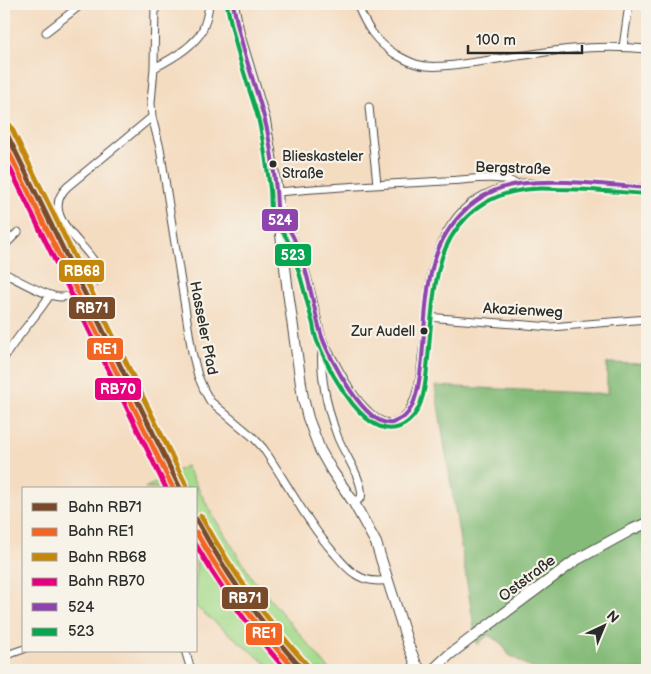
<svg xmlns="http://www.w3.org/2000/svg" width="651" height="674" viewBox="0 0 651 674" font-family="'Balsamiq Sans',sans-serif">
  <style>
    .green { fill: #a5db8d; stroke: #68835c }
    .forest { fill: #84bb78; stroke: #587352 }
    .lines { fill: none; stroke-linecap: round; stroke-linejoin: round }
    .minor-casing { stroke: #494642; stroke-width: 9 }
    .secondary-casing { stroke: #494642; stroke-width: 12 }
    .minor { stroke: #fff; stroke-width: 7 }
    .secondary { stroke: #fff; stroke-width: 10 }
    .bus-1-casing { stroke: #f7f3e8; stroke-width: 8 }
    .bus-2-casing { stroke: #f7f3e8; stroke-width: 8 }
    .bus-1 { stroke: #8e44ad; stroke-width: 4 }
    .bus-2 { stroke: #07a650; stroke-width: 4 }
    .rail-1-casing { stroke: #f7f3e8; stroke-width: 9 }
    .rail-2-casing { stroke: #f7f3e8; stroke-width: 9 }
    .rail-3-casing { stroke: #f7f3e8; stroke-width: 9 }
    .rail-4-casing { stroke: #f7f3e8; stroke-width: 9 }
    .rail-1 { stroke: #7a4b2a; stroke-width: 5 }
    .rail-2 { stroke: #f26522; stroke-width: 5 }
    .rail-3 { stroke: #c4870b; stroke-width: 5 }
    .rail-4 { stroke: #e5007d; stroke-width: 5 }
    .bus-dot { fill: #2b2b2b; stroke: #f7f3e8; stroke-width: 2 }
    .labels { text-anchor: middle; stroke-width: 4.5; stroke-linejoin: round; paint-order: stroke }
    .bus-label { font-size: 14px; fill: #2b2b2b; stroke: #f7f3e8; text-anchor: start }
    .street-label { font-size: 15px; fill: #2b2b2b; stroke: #f7f3e8 }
    .line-badge { stroke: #f7f3e8; stroke-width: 2 }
    .badge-label { font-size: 14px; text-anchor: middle; font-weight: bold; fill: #fff }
  </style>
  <rect width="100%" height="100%" fill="#f7f3e8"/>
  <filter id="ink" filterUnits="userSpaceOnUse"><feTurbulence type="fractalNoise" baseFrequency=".02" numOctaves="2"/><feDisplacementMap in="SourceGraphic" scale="10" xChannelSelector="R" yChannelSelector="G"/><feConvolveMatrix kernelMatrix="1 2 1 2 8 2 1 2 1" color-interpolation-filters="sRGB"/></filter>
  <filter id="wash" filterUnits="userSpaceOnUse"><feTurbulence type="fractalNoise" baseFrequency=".0096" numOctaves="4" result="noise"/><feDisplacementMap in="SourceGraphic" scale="20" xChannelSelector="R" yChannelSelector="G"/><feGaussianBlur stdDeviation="1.12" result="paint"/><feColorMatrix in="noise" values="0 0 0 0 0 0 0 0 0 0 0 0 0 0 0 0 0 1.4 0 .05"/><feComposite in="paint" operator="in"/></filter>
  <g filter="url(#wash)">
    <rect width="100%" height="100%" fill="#f4dcc1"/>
    <path class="green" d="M186 466 212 514 252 578 330 670H274L196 607V488H145Z"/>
    <path class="forest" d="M607 363 647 364V670H535L509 655 501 643 488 635 477 645 435 386 607 394Z"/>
  </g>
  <g filter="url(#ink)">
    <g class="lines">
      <g class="minor-casing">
        <path id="minor" d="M155 4 154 68 151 103 152 117 160 148 192 352 198 376 204 390 210 401 253 437 263 448C287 483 306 521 334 553 340 560 347 569 355 574 365 581 378 582 388 580
          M357 4C366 26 375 41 395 54 402 58 409 62 416 64 433 69 452 65 469 63 488 61 507 57 526 55 566 48 607 45 647 49
          M46 32 82 4
          M623 47 629 4
          M154 68C170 60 193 47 202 31 206 22 208 13 209 4
          M369 107 377 184
          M277 192C333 187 388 184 445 181 463 181 483 176 502 179 507 179 511 181 516 184
          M279 218C305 243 312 303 322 338 325 346 330 354 334 361 344 379 353 397 368 411 390 434 408 421 416 394 420 382 421 370 422 357 424 343 426 330 427 316 428 301 428 286 432 271 439 243 452 215 477 199 488 192 503 187 515 184 526 182 538 183 549 183 582 183 615 187 647 188
          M4 246 18 232
          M4 273C16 279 49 298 61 297 70 297 84 292 90 287 97 281 100 274 97 266 84 241 39 215 67 187L152 117
          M427 317 551 327 647 319
          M323 340C318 370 327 409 338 438 344 453 365 483 361 498L354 503
          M4 358C17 336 36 317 50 295
          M185 650 191 670
          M4 656 24 649"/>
      </g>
      <g class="secondary-casing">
        <path id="secondary" d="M233 4 239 34 265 121 277 192 279 218 288 292 303 398 308 418 320 450 332 471 354 503 376 543 409 647 416 664 421 670
          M433 670 449 655 478 633 576 560 631 530 647 523"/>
      </g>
      <use href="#minor" class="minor"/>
      <use href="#secondary" class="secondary"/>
      <g class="bus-1-casing">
        <path id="bus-1" d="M233 4C238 29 244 53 252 77 257 94 263 111 267 129 271 149 274 170 276 190 277 199 276 208 279 217 281 223 286 226 290 231 295 239 299 250 302 259 311 285 314 312 322 337 330 359 365 427 392 423 395 422 402 418 404 417 418 405 420 375 422 358 425 326 425 292 434 261 446 222 477 190 518 184 560 178 605 185 647 188"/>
      </g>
      <g class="bus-2-casing">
        <path id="bus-2" d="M227 5C232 30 238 55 246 79 250 94 256 108 259 122 264 144 267 167 270 189 271 198 270 207 272 216 274 224 280 227 284 234 290 242 293 254 296 263 303 283 307 304 313 324 314 330 315 336 317 341 328 368 370 455 409 421 425 407 426 378 428 358 431 327 432 294 440 264 450 227 478 198 517 191 530 188 544 188 557 189 587 189 617 192 647 194"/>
      </g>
      <use href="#bus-1" class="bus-1"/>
      <use href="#bus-2" class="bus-2"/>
      <g class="rail-1-casing">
        <path id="rail-1" d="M4 128 180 488
          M196 519C226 574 261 624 303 670"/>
      </g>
      <g class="rail-2-casing">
        <path id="rail-2" d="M4 142 173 488
          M196 532C224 582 257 628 295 670"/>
      </g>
      <g class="rail-3-casing">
        <path id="rail-3" d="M10 125 186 485
          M201 516C231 570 266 620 308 666"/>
      </g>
      <g class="rail-4-casing">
        <path id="rail-4" d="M4 156 166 488
          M196 545C222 590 252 632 286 670"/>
      </g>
      <use href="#rail-1" class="rail-1"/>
      <use href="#rail-2" class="rail-2"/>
      <use href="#rail-3" class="rail-3"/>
      <use href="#rail-4" class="rail-4"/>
    </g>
  </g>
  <g class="bus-dot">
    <circle cx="273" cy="164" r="4.5"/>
    <circle cx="424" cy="331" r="4.5"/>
  </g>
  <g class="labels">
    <g class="bus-label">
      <text x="282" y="161">Blieskasteler<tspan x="282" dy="17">Straße</tspan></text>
      <text x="415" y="336" text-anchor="end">Zur Audell</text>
    </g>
    <g class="street-label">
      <text transform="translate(513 168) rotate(2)" y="5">Bergstraße</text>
      <text transform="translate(523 310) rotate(3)" y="5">Akazienweg</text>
      <text transform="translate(204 328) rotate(79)" y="5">Hasseler Pfad</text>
      <text transform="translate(527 578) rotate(-37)" y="5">Oststraße</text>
    </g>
  </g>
  <g class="line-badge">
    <rect x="261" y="208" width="38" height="24" rx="5" fill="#8e44ad"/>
    <rect x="274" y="243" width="38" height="24" rx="5" fill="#07a650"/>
    <rect x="58" y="259" width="47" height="24" rx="5" fill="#c4870b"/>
    <rect x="68" y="296" width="48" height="24" rx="5" fill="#7a4b2a"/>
    <rect x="86" y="337" width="38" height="24" rx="5" fill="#f26522"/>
    <rect x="94" y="377" width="48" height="24" rx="5" fill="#e5007d"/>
    <rect x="221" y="586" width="48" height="24" rx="5" fill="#7a4b2a"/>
    <rect x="245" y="622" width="38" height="24" rx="5" fill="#f26522"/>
  </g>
  <g class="badge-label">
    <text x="280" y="225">524</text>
    <text x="293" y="260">523</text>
    <text x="82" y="276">RB68</text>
    <text x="92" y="313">RB71</text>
    <text x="105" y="354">RE1</text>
    <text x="118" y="394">RB70</text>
    <text x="245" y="603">RB71</text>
    <text x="264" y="638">RE1</text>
  </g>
  <rect width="651" height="674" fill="none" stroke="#f7f3e8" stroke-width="20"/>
  <rect x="22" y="487" width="175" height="165" fill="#f7f3e8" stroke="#a5a39c"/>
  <rect x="32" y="503" width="25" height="8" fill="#7a4b2a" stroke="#a5a39c"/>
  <text x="68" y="512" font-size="15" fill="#2b2b2b">Bahn RB71</text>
  <rect x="32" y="528" width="25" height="8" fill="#f26522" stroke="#a5a39c"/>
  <text x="68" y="536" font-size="15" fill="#2b2b2b">Bahn RE1</text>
  <rect x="32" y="553" width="25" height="8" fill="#c4870b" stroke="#a5a39c"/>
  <text x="68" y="562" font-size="15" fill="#2b2b2b">Bahn RB68</text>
  <rect x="32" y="578" width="25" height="8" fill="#e5007d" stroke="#a5a39c"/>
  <text x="68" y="586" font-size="15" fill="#2b2b2b">Bahn RB70</text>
  <rect x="32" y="603" width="25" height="8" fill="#8e44ad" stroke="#a5a39c"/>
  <text x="68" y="612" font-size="15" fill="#2b2b2b">524</text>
  <rect x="32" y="628" width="25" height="8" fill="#07a650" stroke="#a5a39c"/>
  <text x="68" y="636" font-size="15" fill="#2b2b2b">523</text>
  <g transform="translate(604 626) rotate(44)" stroke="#f7f3e8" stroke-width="4" paint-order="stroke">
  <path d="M0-4L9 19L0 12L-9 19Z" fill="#2b2b2b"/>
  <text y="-8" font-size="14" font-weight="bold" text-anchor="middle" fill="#2b2b2b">N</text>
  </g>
  <path d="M468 45v8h114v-8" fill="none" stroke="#2b2b2b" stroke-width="2.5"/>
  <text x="476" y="45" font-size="15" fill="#2b2b2b" stroke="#f7f3e8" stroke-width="4" paint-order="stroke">100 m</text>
</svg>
